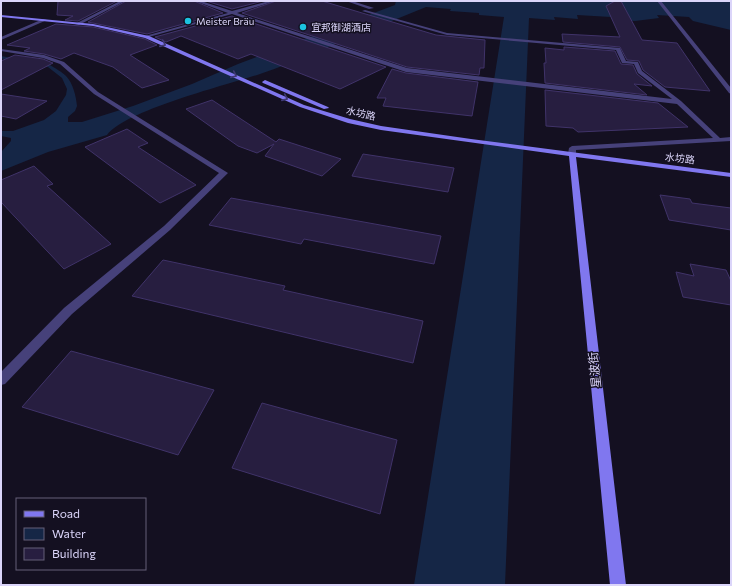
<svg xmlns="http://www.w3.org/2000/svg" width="732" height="586" viewBox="0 0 732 586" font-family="Commissioner,'Noto Sans SC',sans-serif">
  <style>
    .water { fill: #152646 }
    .building { fill: #271e40; stroke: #403369 }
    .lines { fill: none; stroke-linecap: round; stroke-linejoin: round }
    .street { fill: #46417a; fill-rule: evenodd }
    .secondary { fill: #8077ef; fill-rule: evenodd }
    .oneway { stroke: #3f3973 }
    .poi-dot { fill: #1bc3e0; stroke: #141021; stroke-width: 1.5 }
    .labels { text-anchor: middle; stroke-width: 3; stroke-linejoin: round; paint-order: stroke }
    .far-poi-label { font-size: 10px; fill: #dbd5fa; stroke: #141021; text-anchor: start }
    .far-street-label { font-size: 10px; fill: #dbd5fa; stroke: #141021 }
    .street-label { font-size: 12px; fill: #dbd5fa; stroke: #141021 }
  </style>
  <rect width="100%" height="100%" fill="#141021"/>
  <path class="water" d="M396 1H731V30L693 21 689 17 657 15 659 18 635 21 613 20 611 17 577 15 578 19 554 17 555 20 529 18 505 585H414L504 17 479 15V13L450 11 451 9 426 7C389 22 353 37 316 52 298 59 279 68 260 74 227 85 126 110 107 135L48 152 1 171V152L11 141V138L1 136V131H13L44 120 56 111 66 95 67 89 62 78 48 67 7 61 1 58V56L50 65C55 68 62 72 66 76 73 83 76 96 77 106L75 111 68 117V122H82L133 106 192 84 238 64 395 5Z"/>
  <path class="building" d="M58 1H117L78 21 65 20 73 16 57 15Z
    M126 1H194L223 13 147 34 88 22Z
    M206 1H263L232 9Z
    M276 1H322L436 35 485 40 484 68H480L479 75 407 67 242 13Z
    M615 1H621L642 40 677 43 710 91 665 87 643 70 639 61 627 60 620 47 563 42 562 34 620 37 606 6Z
    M232 16 386 67 340 89 251 54 238 59 181 36 166 42 155 37Z
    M56 24 93 27 145 39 157 45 130 55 169 80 142 88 113 67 74 53 61 59 44 54 24 51 30 48 7 45Z
    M564 47 615 51 621 64 633 65 637 74 652 86 634 84 647 95 545 83 544 63H546L545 48 564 50Z
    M15 55 43 59 53 63 1 90V61Z
    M392 69 406 73 478 82 472 116 383 106 386 98H377Z
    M545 90 658 103 688 127 578 132 573 128 546 126Z
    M1 94 47 101 16 119 1 116Z
    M212 100 276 142 279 139 341 159 322 176 265 156 274 144 257 153 238 146 186 109Z
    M127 129 148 143 138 147 196 185 160 203 85 147Z
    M363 154 454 168 448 192 352 176Z
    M34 166 53 184 47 186 111 244 64 269 1 202V180Z
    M660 195 690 199 692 203 731 208V230L669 220Z
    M231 198 441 236 434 264 304 239 301 244 209 225Z
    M163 260 285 286 283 290 423 321 413 363 132 296Z
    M690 264 726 270 731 281V305L683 297 676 272 694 276Z
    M71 351 214 390 178 455 22 407Z
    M262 403 397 440 380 514 232 468Z"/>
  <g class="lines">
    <path class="street" d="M120 1H125L79 25 75 24Z
      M195 1H201L232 11 269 1H275L237 13 407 68 672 99 638 73 634 64 622 63 616 50 447 35 362 11 365 10 447 33 620 48 626 61 638 62 642 71 681 101 720 138 731 137V141L576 150V154L572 156 568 154 569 148 572 146 713 138 677 104 406 72 232 14 145 38V36L228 13Z
      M346 1H352L374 8 369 9Z
      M657 1H661L731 88V94L729 93Z
      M43 19 47 20 1 40V37Z
      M1 49 44 55 64 62 98 92 228 173 170 230 72 314 5 384 1 385V372L64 308 164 226 219 173 94 94 60 64 43 58 1 51Z"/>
    <path class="secondary" d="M1 15 93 24 149 36 304 105 350 119 381 126 471 139 731 173V177L576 157 626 585H610L569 156 381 130 348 123 300 107 145 38 93 26 1 17Z
      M265 80 328 107 329 108 324 109 263 83 262 82Z"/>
  </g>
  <defs><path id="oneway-chevron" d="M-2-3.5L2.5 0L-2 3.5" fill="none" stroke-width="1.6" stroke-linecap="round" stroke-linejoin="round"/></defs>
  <g class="oneway">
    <use href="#oneway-chevron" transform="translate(163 44) rotate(24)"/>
    <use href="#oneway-chevron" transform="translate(234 75) rotate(24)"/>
    <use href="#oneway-chevron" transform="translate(285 98) rotate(24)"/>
  </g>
  <g class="poi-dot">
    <circle cx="188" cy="21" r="4"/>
    <circle cx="303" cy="27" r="4"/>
  </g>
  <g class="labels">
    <g class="far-poi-label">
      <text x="196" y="25">Meister Bräu</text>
      <text x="311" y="31">宜邦御湖酒店</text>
    </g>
    <g class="far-street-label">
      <text transform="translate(361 113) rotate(13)" y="4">水坊路</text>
      <text transform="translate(680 158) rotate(7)" y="4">水坊路</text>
    </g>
    <g class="street-label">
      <text transform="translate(595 370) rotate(-96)" y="4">星波街</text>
    </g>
  </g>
  <rect width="732" height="586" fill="none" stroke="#dbd5fa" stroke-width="4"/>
  <rect x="16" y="498" width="130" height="72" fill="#141021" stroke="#645f78"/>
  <rect x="24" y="511" width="20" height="6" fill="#8077ef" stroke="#645f78"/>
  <text x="52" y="518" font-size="12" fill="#dbd5fa">Road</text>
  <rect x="24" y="528" width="20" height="12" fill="#152646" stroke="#645f78"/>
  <text x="52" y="538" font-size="12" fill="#dbd5fa">Water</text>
  <rect x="24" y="548" width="20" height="12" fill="#271e40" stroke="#645f78"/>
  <text x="52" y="558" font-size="12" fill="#dbd5fa">Building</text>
</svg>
